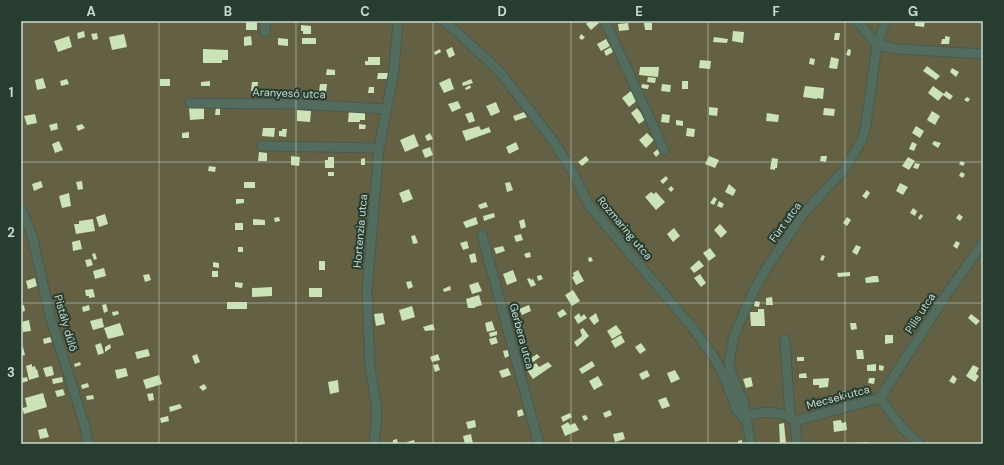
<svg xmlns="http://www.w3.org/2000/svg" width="1004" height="465" viewBox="0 0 1004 465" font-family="'DM Sans',sans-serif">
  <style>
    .green { fill: #646043 }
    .building { fill: #cce2b7 }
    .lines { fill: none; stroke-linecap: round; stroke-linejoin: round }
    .minor-casing { stroke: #475b50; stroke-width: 11 }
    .minor { stroke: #546c5d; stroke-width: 9 }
    .grid { fill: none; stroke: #ccdad1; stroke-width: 1; stroke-opacity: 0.55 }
    .labels { text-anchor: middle; stroke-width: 4; stroke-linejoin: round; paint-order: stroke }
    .street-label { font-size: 11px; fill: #ccdad1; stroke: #263d30 }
    .neatline { fill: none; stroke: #ccdad1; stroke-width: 1.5 }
    .grid-label { font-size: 13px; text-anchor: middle; font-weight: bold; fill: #ccdad1 }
  </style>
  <rect width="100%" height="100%" fill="#263d30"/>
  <path class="green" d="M21 21H983V444H21Z"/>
  <path class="building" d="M246 21H257V30H246Z
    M589 21H597L599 23 591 30 586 24Z
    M915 21H925L924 27 915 26Z
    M628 23 629 30 619 31 618 24Z
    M644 23H652V30H645Z
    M301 25 311 26V34H303V31H301Z
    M84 31 85 37 78 39 77 33Z
    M733 31 744 32 743 43 732 41Z
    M97 33 98 39 93 40 91 34Z
    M835 33H840L839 40H834Z
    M124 34 127 47 112 50 109 37Z
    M581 34 585 37 582 40 579 38Z
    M69 36 72 47 58 52 54 41Z
    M251 36 252 45 244 46V37Z
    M945 36 950 37 949 44H941L942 39H945Z
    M714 37 728 39 727 43 713 42Z
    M278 38 288 39V46L278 45Z
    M302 38H316V44H302Z
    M606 39 610 46 601 51 597 44Z
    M452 47 455 55 449 58 446 50Z
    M611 47 613 52 606 56 604 51Z
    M203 49 228 50V60H222V63H203Z
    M440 49 441 52 435 55 434 52Z
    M848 49 851 50 850 56 846 55Z
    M368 57H380V65H365V61H368Z
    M831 57 839 59 837 69 829 68Z
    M810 58 815 59 814 65 809 64Z
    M700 60 711 61 710 69 699 68Z
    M927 66 940 76 936 80 923 71Z
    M640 67H659L658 77 639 75Z
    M952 68 959 72 956 77 950 72Z
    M327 69 335 70V75H326Z
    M378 73H389V79H377Z
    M648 77 656 78 655 83 647 82Z
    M43 78 46 88 37 90 35 80Z
    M450 78 454 89 444 93 439 83Z
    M67 79 69 84 61 86 60 81Z
    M160 79H170V86H160Z
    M471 79 473 83 463 86 462 83Z
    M210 81V86H201V82Z
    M682 81H688V89H682Z
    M252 82H258L257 91H251Z
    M320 84H327L326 93H319Z
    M642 84 649 85 648 89 641 88Z
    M662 84 671 85 670 92 661 91Z
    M470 85 471 88 466 90 465 88Z
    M805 86 824 88 823 99 817 98V99L803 97Z
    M933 86 944 94 946 91 953 96 950 100 943 95 938 101 928 93Z
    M369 87H374V93H368Z
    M631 91 638 100 629 107 622 98Z
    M967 97 970 99 968 102 964 100Z
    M458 101 461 108 452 112 448 104Z
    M496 102 500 112 491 116 486 106Z
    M216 107H220V115H215Z
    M709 107 718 108 717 116 709 115Z
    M189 108H204V119L190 120Z
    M637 108 646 119 639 124 631 113Z
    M824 108 835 109 834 116 823 115Z
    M349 109 365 112V120H360V122H348Z
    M297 110 311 111 310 122 297 121Z
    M932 111 940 116 935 125 927 120Z
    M472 112 475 121 469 123 465 114Z
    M524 112 527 117 515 121 513 116Z
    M767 113 779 115 778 122 766 121Z
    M35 114 37 123 27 125 24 116Z
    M662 114 670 115 669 123 661 122Z
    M676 120 683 121V126L676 125Z
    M57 123 58 129 51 131 49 125Z
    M82 124 85 128 78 131 76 126Z
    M359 124 366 125 365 129H359Z
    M479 126 481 130 489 127 491 132 466 141 462 131Z
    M916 126 924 131 920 138 912 133Z
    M263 128H275L274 137 262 136Z
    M687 128 695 129 694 137 686 136Z
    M282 129H287L286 137 279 136V131H282Z
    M189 132V138H182V133Z
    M430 133 433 139 427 141 425 136Z
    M647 133 654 140 646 148 639 140Z
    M414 134 419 146 405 152 400 140Z
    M59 141 63 150 55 153 52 144Z
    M934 141 941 143 938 148 932 144Z
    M516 142 519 149 509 154 506 147Z
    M912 142 917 144 914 151 909 149Z
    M430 147 433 155 425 158 422 150Z
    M659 148 662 151 656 157 653 153Z
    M259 152 267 153V161H258Z
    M291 156 300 157 299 166 291 165Z
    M586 156 589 160 582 166 578 162Z
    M709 156 719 160 715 168 705 164Z
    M821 156H827L826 162 820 161Z
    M328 157H334V168H325V160H328Z
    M908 157 915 161 909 170 902 166Z
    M365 158V165H361V159Z
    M772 158 778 159 777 168H775V170L770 169Z
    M961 161 965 163 963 166 959 164Z
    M915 163 920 164 918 169 913 168Z
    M209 166 216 167 215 172 208 171Z
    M328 172H334V176H328Z
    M961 172 965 174 963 178 959 176Z
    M666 176 668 179 663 184 660 181Z
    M41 181 43 187 34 191 32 184Z
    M82 181 83 189 78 190 76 182Z
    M244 182H255V188H244Z
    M510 182 513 190 507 192 505 183Z
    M900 183 908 187 903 195 896 191Z
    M729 184 736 190 733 196 725 192Z
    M671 186 674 189 671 192 668 189Z
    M409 189 413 199 403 203 399 193Z
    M867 190 870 193 866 199 862 196Z
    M651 192 654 194 656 192 665 202 656 210 645 197Z
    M69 193 71 206 62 208 59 196Z
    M714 197 717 199 714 205 710 203Z
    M236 199H244V203L236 204Z
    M719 201 724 204 722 208 717 206Z
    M486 202 488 207 480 209 478 205Z
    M913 208 917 211 915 216 910 213Z
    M494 213 495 217 484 221 483 216Z
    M105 214 108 224 99 227 96 217Z
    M921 214 923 216 920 220 918 218Z
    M959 214 963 217 960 221 956 218Z
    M279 217 280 221 275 222 274 218Z
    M476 217 478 224 466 228 463 222Z
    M847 217 851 220 847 226 843 223Z
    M93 219 95 231 76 234 74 224H79V221Z
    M253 219 265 220V225H253Z
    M524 219 526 227 521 229 519 221Z
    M235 223H243V230H235Z
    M720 224 727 232 721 238 714 230Z
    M674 228 680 236 673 242 667 234Z
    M521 234 523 240 516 242 514 236Z
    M415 235 418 243 413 244 411 236Z
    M80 240 82 249 73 251 72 242Z
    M467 241 469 248 463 250 460 243Z
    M956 241 960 243 957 249 953 246Z
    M856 245 861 247 857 255 852 252Z
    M503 246 505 251 496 254 494 248Z
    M238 247H243V252H238Z
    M710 248 716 256 709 261 703 253Z
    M530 252 531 257 526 258 524 254Z
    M95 253 97 259 94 260 92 254Z
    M475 253 477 262 471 263 469 255Z
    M822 255 825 256 823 261 820 260Z
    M591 257 593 261 589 262 588 258Z
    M91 259 93 265 87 267 85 260Z
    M699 260 704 266 694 273 690 268Z
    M319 261H325V270H319Z
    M213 262 219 263V268L213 267Z
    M104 268 106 276 95 279 93 271Z
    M513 270 517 281 507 285 503 274Z
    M578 270 584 281 576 285 572 277 574 276 573 273Z
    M212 271H218V277H212Z
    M850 272V276L838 277 837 273Z
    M149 274 151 280 145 282 143 275Z
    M700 274 706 283 701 287 694 278Z
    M541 275 543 279 538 281 537 276Z
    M873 276H878L879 282 866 283 865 278Z
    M35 278 37 286 28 289 26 281Z
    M530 278 531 280 533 279 536 285 531 287 527 279Z
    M411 281 413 287 408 289 406 282Z
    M235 282 243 283 242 288 235 287Z
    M478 282 482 291 472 294 469 285Z
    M450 286 451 290 444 292 443 289Z
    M272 287V296L252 297V288Z
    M309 288H322V297H309Z
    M93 289 95 297 89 298V296H86L85 290Z
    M573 290 580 301 572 306 565 295Z
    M479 295 482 305 475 307V308H468L466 299Z
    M772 297 773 305H766V298Z
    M755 301 760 302 759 307 754 306Z
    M227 302H247V309H227Z
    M106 304 108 311 104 313 102 305Z
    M24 305 25 311 21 312V306Z
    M89 305 90 310 83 312 82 307Z
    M529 305 531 311 522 315 519 309Z
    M412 306 415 317 402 321 399 310Z
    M563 309 567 314 560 318 557 313Z
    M758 309H764L765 326H751L750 312H758Z
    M118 311 119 314 113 316 112 312Z
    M383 313 385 324 376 326 374 314Z
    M579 313 581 317 584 314 587 318 578 324 574 317Z
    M596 313 599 321 594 325 589 318Z
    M971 314 980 321 976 325 968 318Z
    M102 318 104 327 93 330 90 321Z
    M29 320 31 331 23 332 21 322Z
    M492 321 495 330 487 332 485 323Z
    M120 323 124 335 108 339 104 328Z
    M850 323H856L857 329 851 330Z
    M433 324 435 330 425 331 423 327Z
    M616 325 622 333 612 339 607 331Z
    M583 328 589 336 577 347 574 342 582 336 580 330Z
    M497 331V335L490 337 489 333Z
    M621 335 625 342 615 348 611 341Z
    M885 335H893V343L885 344Z
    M50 337 52 342 44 344 43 339Z
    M496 337 498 343 491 345 489 339Z
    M101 343 104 353 98 355 95 345Z
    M641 343 646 350 640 354 635 347Z
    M110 344 111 348 105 352V347Z
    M21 347H23L25 355 21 356Z
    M148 349 150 356 137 359 135 352Z
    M508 350 509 356 505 358 503 351Z
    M856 350H863L864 359H857Z
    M197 354 200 362 195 364 192 356Z
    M438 354 440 360 432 362 430 357Z
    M537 354 540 357 533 362 530 359Z
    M797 357H804V361H797Z
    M592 361 595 366 582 374 579 369Z
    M80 362 81 365 75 367 74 364Z
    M548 362 552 366 533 379 527 370 536 363 539 367Z
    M32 364V367L35 366 36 370 37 369 39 377 29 380 26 366Z
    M438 364 440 370 435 372 433 365Z
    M876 364V371H867V365Z
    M879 365 884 366 883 371 879 370Z
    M973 365 979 368 976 374 979 376 975 382 966 376Z
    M52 366 54 375 46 377 43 368Z
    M126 368 128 376 117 379 115 370Z
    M508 368 511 375 502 378 499 371Z
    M647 370 650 376 642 380 639 374Z
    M675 370 680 379 671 383 667 373Z
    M806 373 807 378H799V374Z
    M21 374 23 378 27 377 28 381 21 383Z
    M159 375 162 384 146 389 143 380Z
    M953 375 957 379 954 384 949 381Z
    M598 376 603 385 594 390 589 381Z
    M62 377 63 382 53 384 52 379Z
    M751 377 753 386 746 388 743 379Z
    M829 378 828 387 819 388V385H813V379Z
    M869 378H875L874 384 868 383Z
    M338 380 339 392 330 394 328 382Z
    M88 383 89 387 82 389 81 385Z
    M204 384 207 388 203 391 199 387Z
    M63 389 65 395 57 397 55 391Z
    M850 391 851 397 841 398V392Z
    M43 393 47 407 24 414 22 408 27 407 25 398Z
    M153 393 154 400 149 401 147 394Z
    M93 395 94 399 87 400 86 396Z
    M666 397 670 406 662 409 658 400Z
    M180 404 182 408 170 412 169 407Z
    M522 409 524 415 518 417 517 411Z
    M610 410 612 415 605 418 603 413Z
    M570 413 572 417 563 422 561 417Z
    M586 415 588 419 584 421 582 416Z
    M168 416 169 421 161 423 160 418Z
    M475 420 476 427 468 429 466 422Z
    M841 420 842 423 846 422 847 430 834 432 833 421Z
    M568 422 570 425 575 423 579 430 565 436 561 426Z
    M784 423 786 444H780L779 424Z
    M46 428 49 437 40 439 38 430Z
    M623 432 625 439 615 442 613 434Z
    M471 434 473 444H465L463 436Z
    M397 439 398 444H387L393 442V440Z
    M414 440 415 444H407V442Z
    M742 440V444H738V441Z
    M868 442V444H855V443Z"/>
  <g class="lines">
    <g class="minor-casing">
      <path id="minor" d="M265 21V32
        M445 21 499 71 552 139 571 169 589 205 692 327 713 356 725 378 737 410 745 419
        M605 21 664 150
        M857 21 877 45
        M877 45 898 49 983 54
        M190 103 295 104 386 109
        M262 146 379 148
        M21 208 32 235 50 316 85 427 88 444
        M482 235 539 444
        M785 340 790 416
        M880 398 946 295 983 243
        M880 398 903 429 920 444
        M745 419C756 409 784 411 795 421L880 398
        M795 421 797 444
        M374 444 377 417 376 402 370 368 367 290 379 148 394 70 398 21
        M751 444 743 402 732 375 729 363 734 336 754 290 766 269 803 214 844 170 862 140 866 124 877 45 886 21"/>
    </g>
    <use href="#minor" class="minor"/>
  </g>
  <path class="grid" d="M159 21V444M296 21V444M433 21V444M571 21V444M708 21V444M845 21V444M21 162H983M21 303H983"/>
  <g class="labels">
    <g class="street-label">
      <text transform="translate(289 93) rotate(2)" y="4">Aranyeső utca</text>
      <text transform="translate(785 222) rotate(-54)" y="4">Fürt utca</text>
      <text transform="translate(625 228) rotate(50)" y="4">Rozmaring utca</text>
      <text transform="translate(360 231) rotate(-85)" y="4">Hortenzia utca</text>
      <text transform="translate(920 313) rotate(-57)" y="4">Pilis utca</text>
      <text transform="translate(66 323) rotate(74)" y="4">Pistály dűlő</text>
      <text transform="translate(522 336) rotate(75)" y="4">Gerbera utca</text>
      <text transform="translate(838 397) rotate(-15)" y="4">Mecsek utca</text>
    </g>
  </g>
  <rect width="1004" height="465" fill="none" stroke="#263d30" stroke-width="44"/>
  <rect x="22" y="22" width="960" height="421" class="neatline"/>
  <g class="grid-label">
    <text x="91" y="16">A</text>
    <text x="228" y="16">B</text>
    <text x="365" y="16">C</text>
    <text x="502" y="16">D</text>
    <text x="639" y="16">E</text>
    <text x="776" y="16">F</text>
    <text x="913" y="16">G</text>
    <text x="11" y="97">1</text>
    <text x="11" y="237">2</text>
    <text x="11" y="377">3</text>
  </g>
</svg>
